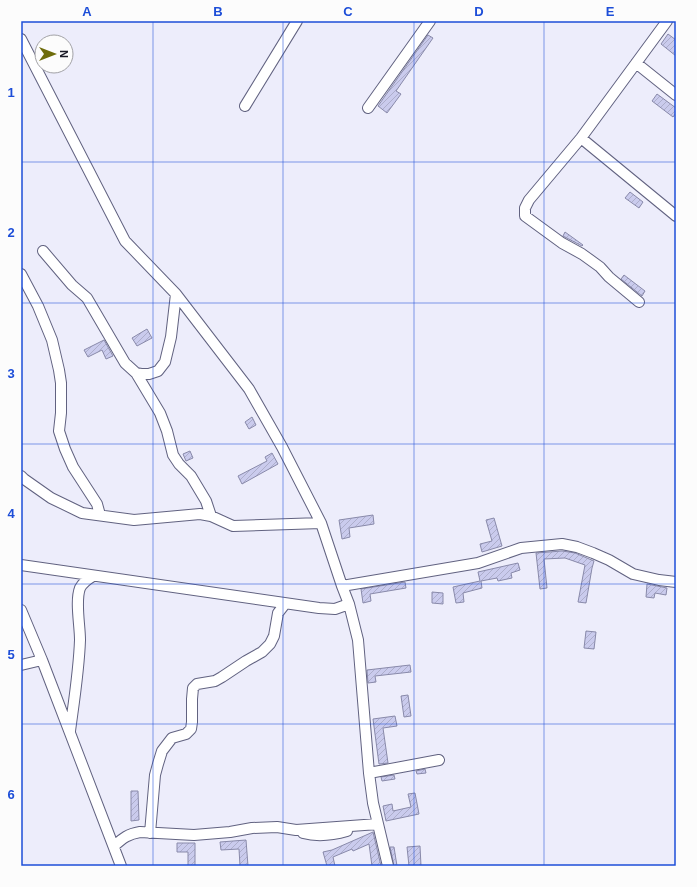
<svg xmlns="http://www.w3.org/2000/svg" width="697" height="887" viewBox="0 0 697 887" font-family="Arial,sans-serif">
  <style>
    .building { fill: url(#building-hatch); stroke: #898aaa }
    .lines { fill: none; stroke-linecap: round; stroke-linejoin: round }
    .minor-casing { stroke: #616280; stroke-width: 12 }
    .minor { stroke: #fff; stroke-width: 10 }
    .grid { fill: none; stroke: #1d4ed8; stroke-width: 1; stroke-opacity: 0.55 }
    .neatline { fill: none; stroke: #1d4ed8; stroke-width: 1.5 }
    .grid-label { font-size: 13px; text-anchor: middle; font-weight: bold; fill: #1d4ed8 }
  </style>
  <defs>
    <pattern id="building-hatch" width="6" height="6" patternUnits="userSpaceOnUse"><rect width="6" height="6" fill="#cacbed"/><path d="M-1 1l2-2M0 6l6-6M5 7l2-2" fill="none" stroke="#adaecb"/></pattern>
  </defs>
  <rect width="100%" height="100%" fill="#ededfb"/>
  <path class="building" d="M668 34 676 40V56L661 44Z
    M428 35 433 38 396 91 401 94 387 113 378 106Z
    M657 94 676 108V113L673 117 652 101Z
    M630 192 643 202 639 208 625 198Z
    M565 232 583 245 582 246 563 236Z
    M624 275 645 291 642 296 621 279Z
    M147 329 152 338 137 346 132 338Z
    M104 340 113 356 106 359 102 350 88 357 84 350Z
    M252 417 256 425 249 429 245 422Z
    M190 451 193 458 186 461 183 454Z
    M272 453 278 464 242 484 238 476 267 461 265 457Z
    M373 515 374 524 349 528 350 537 342 539 339 520Z
    M494 518 502 546 482 552 480 544 492 541 486 520Z
    M562 551 575 553 594 561 592 568 586 603 578 602 585 565 565 558 544 559 547 588 540 589 536 553Z
    M518 563 520 570 511 573 512 578 498 581 497 578 481 581 482 588 463 593 464 602 456 603 453 587 480 581 478 572Z
    M405 582 406 588 370 594 371 601 363 603 361 589Z
    M647 584 667 588 666 595 655 593 654 598 646 597Z
    M432 592 443 593V604L432 603Z
    M586 631 596 632 594 649 584 648Z
    M410 665 411 672 375 676 376 682 368 683 367 670Z
    M408 695 411 716 404 717 401 696Z
    M395 716 397 726 383 728 388 763 379 764 373 719Z
    M425 769 426 773 417 774 416 771Z
    M394 775 395 779 382 781 381 777Z
    M131 791H138L139 820 131 821Z
    M415 793 419 814 386 821 383 806 392 804 393 811 411 807 408 794Z
    M373 832 381 866H372L369 844 353 851 352 849 333 857 335 866H327L323 852 332 850Z
    M246 840 248 866H240L239 849 221 850 220 842Z
    M177 843H195V866H188V852H177Z
    M420 846 421 866H409L407 847Z
    M390 847H394L397 866H394Z"/>
  <g class="lines">
    <g class="minor-casing">
      <path id="minor" d="M21 39 125 241 176 294 249 389 282 447 321 523 342 586 349 604 358 640 369 773 373 803 388 866
        M636 63 676 95
        M245 106 297 21
        M368 108 430 21
        M581 138 676 216
        M43 251 72 285 87 298 125 363 136 373 141 374H149L158 371 165 362 171 337 176 294
        M21 274 38 306 52 340 59 370 61 383V413L59 431 65 449 73 467 97 504 100 515
        M639 302 609 277 600 267 582 254 562 243 525 216V208L529 200 581 138 667 21
        M136 373 160 413 167 431 173 455 179 464 191 476 206 501 211 516
        M21 476 24 479 51 498 82 513 134 520 200 514 211 516 233 526 321 523
        M21 565 319 608 335 609 349 604
        M342 586 478 563 521 548 562 544 577 547 593 553 609 560 633 574 659 580 676 582
        M21 610 42 660 121 866
        M21 665 42 660
        M70 731C74 701 79 670 80 640 80 625 75 601 80 588 83 582 88 579 93 576
        M369 773 439 760
        M150 833 155 775 158 764 162 751 172 738 186 734 191 729 192 722V699L193 688 197 684 215 681 222 677 246 661 262 652 270 644 274 636 278 613 285 604
        M303 833C318 837 333 835 347 831
        M114 846C123 838 128 834 140 832L194 835 230 832 252 828 277 827 296 830 378 824"/>
    </g>
    <use href="#minor" class="minor"/>
  </g>
  <path class="grid" d="M153 21V866M283 21V866M414 21V866M544 21V866M21 162H676M21 303H676M21 444H676M21 584H676M21 724H676"/>
  <rect width="697" height="887" fill="none" stroke="#fcfcfc" stroke-width="44"/>
  <g transform="translate(54 54) rotate(90)"><circle r="19" fill="#fcfcfc" stroke="#a2a2a6"/>
  <path d="M0-3L7 15L0 10L-7 15Z" fill="#6e6c0b"/>
  <text y="-6" font-size="11" font-weight="bold" text-anchor="middle" fill="#1a1a26">N</text>
  </g>
  <rect x="22" y="22" width="653" height="843" class="neatline"/>
  <g class="grid-label">
    <text x="87" y="16">A</text>
    <text x="218" y="16">B</text>
    <text x="348" y="16">C</text>
    <text x="479" y="16">D</text>
    <text x="610" y="16">E</text>
    <text x="11" y="97">1</text>
    <text x="11" y="237">2</text>
    <text x="11" y="378">3</text>
    <text x="11" y="518">4</text>
    <text x="11" y="659">5</text>
    <text x="11" y="799">6</text>
  </g>
</svg>
